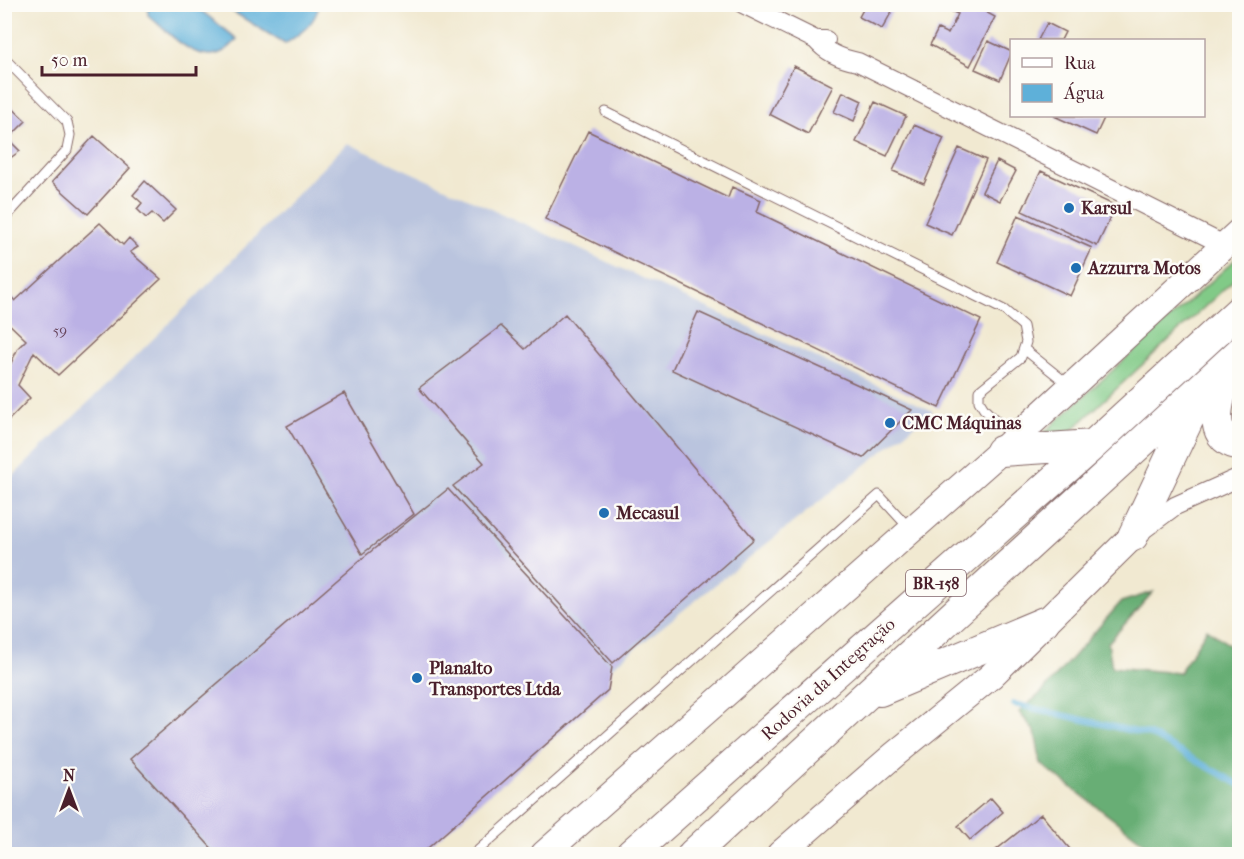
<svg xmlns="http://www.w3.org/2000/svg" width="1244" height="859" viewBox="0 0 1244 859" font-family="'IM FELL French Canon',serif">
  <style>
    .industrial { fill: #bac4de }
    .green { fill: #81ca87; stroke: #667459; stroke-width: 1.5 }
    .forest { fill: #68ae74; stroke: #596650; stroke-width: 1.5 }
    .water { fill: #5eb0d9; stroke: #546882; stroke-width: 1.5 }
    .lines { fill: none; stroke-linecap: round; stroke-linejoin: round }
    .stream { stroke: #5eb0d9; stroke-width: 6 }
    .building { fill: #bbb1e5 }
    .service-casing { stroke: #846665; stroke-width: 11 }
    .minor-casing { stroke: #846665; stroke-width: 20 }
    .secondary-casing { stroke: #846665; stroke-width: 28 }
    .trunk-casing { stroke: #846665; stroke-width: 32 }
    .service { stroke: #fff; stroke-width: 9 }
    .minor { stroke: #fff; stroke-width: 18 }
    .secondary { stroke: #fff; stroke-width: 26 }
    .trunk { stroke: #fff; stroke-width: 30 }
    .poi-dot { fill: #1f6fb2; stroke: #fdfcf7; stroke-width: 2 }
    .labels { text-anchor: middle; stroke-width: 5; stroke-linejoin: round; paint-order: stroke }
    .number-label { font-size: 15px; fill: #66445a }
    .shield { fill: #fdfcf7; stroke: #806168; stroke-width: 1.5 }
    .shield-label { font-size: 16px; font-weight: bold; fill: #4a1f2b }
    .poi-label { font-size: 18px; font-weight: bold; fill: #4a1f2b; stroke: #fdfcf7; text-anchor: start }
    .street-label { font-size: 18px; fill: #4a1f2b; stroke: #fdfcf7 }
  </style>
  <rect width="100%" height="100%" fill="#fdfcf7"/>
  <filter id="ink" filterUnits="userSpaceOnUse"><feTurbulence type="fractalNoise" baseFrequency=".0167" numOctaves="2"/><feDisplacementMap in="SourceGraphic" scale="12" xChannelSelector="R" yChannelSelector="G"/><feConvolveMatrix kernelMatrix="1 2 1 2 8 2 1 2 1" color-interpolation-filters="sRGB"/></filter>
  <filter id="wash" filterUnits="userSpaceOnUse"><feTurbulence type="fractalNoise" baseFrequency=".008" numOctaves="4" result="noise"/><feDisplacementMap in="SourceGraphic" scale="24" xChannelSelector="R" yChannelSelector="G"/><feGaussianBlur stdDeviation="1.35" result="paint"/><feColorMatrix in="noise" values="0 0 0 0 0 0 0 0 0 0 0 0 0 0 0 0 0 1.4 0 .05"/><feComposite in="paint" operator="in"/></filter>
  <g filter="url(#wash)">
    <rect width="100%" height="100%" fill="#f1e9d1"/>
    <path class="industrial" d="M347 143 933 411 612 667 608 690 421 854H5V484L195 298Z"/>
    <path class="green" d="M1239 256V275L1071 431 1039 437Z"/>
    <path class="forest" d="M1153 592 1108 643 1112 667 1179 673 1207 629 1239 652V854H1159L1041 764 1035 732 1019 712 1042 692 1121 602Z"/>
    <path class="water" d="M148 5H194L237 39C207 78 173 36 148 15Z
      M222 5H319C316 23 300 34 285 44Z"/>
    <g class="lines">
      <path class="stream" d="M1014 704 1150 735 1240 785"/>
    </g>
    <g id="blocks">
      <path class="building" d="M866 4H896L882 29 859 17Z
        M948 4H971L995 17 970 66 930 45 938 29 948 34 958 14 946 9Z
        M1047 23 1065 32 1061 40H1038Z
        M988 41 1012 52 1000 80 975 69Z
        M794 66 833 86 808 134 769 114Z
        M843 92 862 101 854 121 834 112Z
        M4 100 26 121 8 139 20 151 6 161Z
        M875 102 906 116 887 156 856 142Z
        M1054 116H1105L1096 135Z
        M914 125 944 138 924 184 893 171Z
        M588 131 728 198 732 187 761 200 757 212 981 320 939 408 545 219Z
        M94 136 130 168 88 214 52 182Z
        M959 148 986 160 952 235 925 223Z
        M997 161 1016 171 1000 201 982 192Z
        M1041 171 1116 206 1097 246 1022 211Z
        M145 181 176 210 163 223 152 213 146 218 137 209 142 203 133 195Z
        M1018 215 1092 248 1070 296 997 262Z
        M100 223 123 245 129 238 138 247 130 252 161 279 58 375 34 352 18 385 30 398 4 425V372L6 374 18 348 26 340 4 319V289L15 301Z
        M698 312 865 388 912 410 863 458 672 370Z
        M565 314 754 539 613 663 453 486 484 463 419 388 501 326 525 349Z
        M344 393 414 514 362 554 287 426Z
        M448 489 612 667 608 690 421 854H217L130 759 359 561Z
        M991 798 1003 812 970 840 958 826Z
        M1041 814 1074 854H991Z"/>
    </g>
  </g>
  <g filter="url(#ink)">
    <use href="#blocks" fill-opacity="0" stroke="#846665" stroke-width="1.5"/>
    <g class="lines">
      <g class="service-casing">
        <path id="service" d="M4 58 67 122 70 135 67 150 4 219
          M606 112 1004 310 1023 326 1026 342 1021 357 979 391V401L984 409 1013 437
          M1024 349 1069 385
          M474 854 879 495 910 529"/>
      </g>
      <g class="minor-casing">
        <path id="minor" d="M743 4 816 40H826
          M816 40C826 52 842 59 858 62L1224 245
          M1140 532 1175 506 1240 477"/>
      </g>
      <g class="secondary-casing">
        <path id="secondary" d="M544 854 1001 451 1240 231
          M780 854 894 755 991 676 1133 536"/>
      </g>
      <g class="trunk-casing">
        <path id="trunk" d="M1229 369C1221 392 1202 438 1240 445
          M1001 451 1093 445
          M1133 536 1200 395
          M880 691 1044 622
          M631 854 1093 445 1240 310
          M693 854 1240 352"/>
      </g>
      <use href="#service" class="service"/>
      <use href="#minor" class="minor"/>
      <use href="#secondary" class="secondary"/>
      <use href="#trunk" class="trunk"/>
    </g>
  </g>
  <g class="poi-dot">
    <circle cx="1069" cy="208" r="6"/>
    <circle cx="1076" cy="268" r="6"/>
    <circle cx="890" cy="423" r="6"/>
    <circle cx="604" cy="513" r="6"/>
    <circle cx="417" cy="678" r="6"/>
  </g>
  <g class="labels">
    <g class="number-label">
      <text x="60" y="335">59</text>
    </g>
    <rect class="shield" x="906" y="570" width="60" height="26" rx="4.5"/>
    <g class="shield-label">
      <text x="936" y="589">BR-158</text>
    </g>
    <g class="poi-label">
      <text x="1081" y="214">Karsul</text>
      <text x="1088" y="274">Azzurra Motos</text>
      <text x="902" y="429">CMC Máquinas</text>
      <text x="616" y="519">Mecasul</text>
      <text x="429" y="674">Planalto<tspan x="429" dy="21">Transportes Ltda</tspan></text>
    </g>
    <g class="street-label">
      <text transform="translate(828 679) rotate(-42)" y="6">Rodovia da Integração</text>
    </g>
  </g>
  <rect width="1244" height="859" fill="none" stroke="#fdfcf7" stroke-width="24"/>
  <rect x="1010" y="39" width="195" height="78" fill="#fdfcf7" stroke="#b5a4a5" stroke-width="1.5"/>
  <rect x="1022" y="58" width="30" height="9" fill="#ffffff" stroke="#b5a4a5" stroke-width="1.5"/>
  <text x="1064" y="69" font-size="18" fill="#4a1f2b">Rua</text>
  <rect x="1022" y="84" width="30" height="18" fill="#5eb0d9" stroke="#b5a4a5" stroke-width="1.5"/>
  <text x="1064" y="99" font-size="18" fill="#4a1f2b">Água</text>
  <g transform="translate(69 790)" stroke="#fdfcf7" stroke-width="4.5" paint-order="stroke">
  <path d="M0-4.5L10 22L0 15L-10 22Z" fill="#4a1f2b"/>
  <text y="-9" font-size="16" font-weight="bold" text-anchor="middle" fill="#4a1f2b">N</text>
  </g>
  <path d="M42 66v9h154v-9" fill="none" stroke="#4a1f2b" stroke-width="3"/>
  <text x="51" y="66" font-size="18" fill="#4a1f2b" stroke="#fdfcf7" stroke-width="4.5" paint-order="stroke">50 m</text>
</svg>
